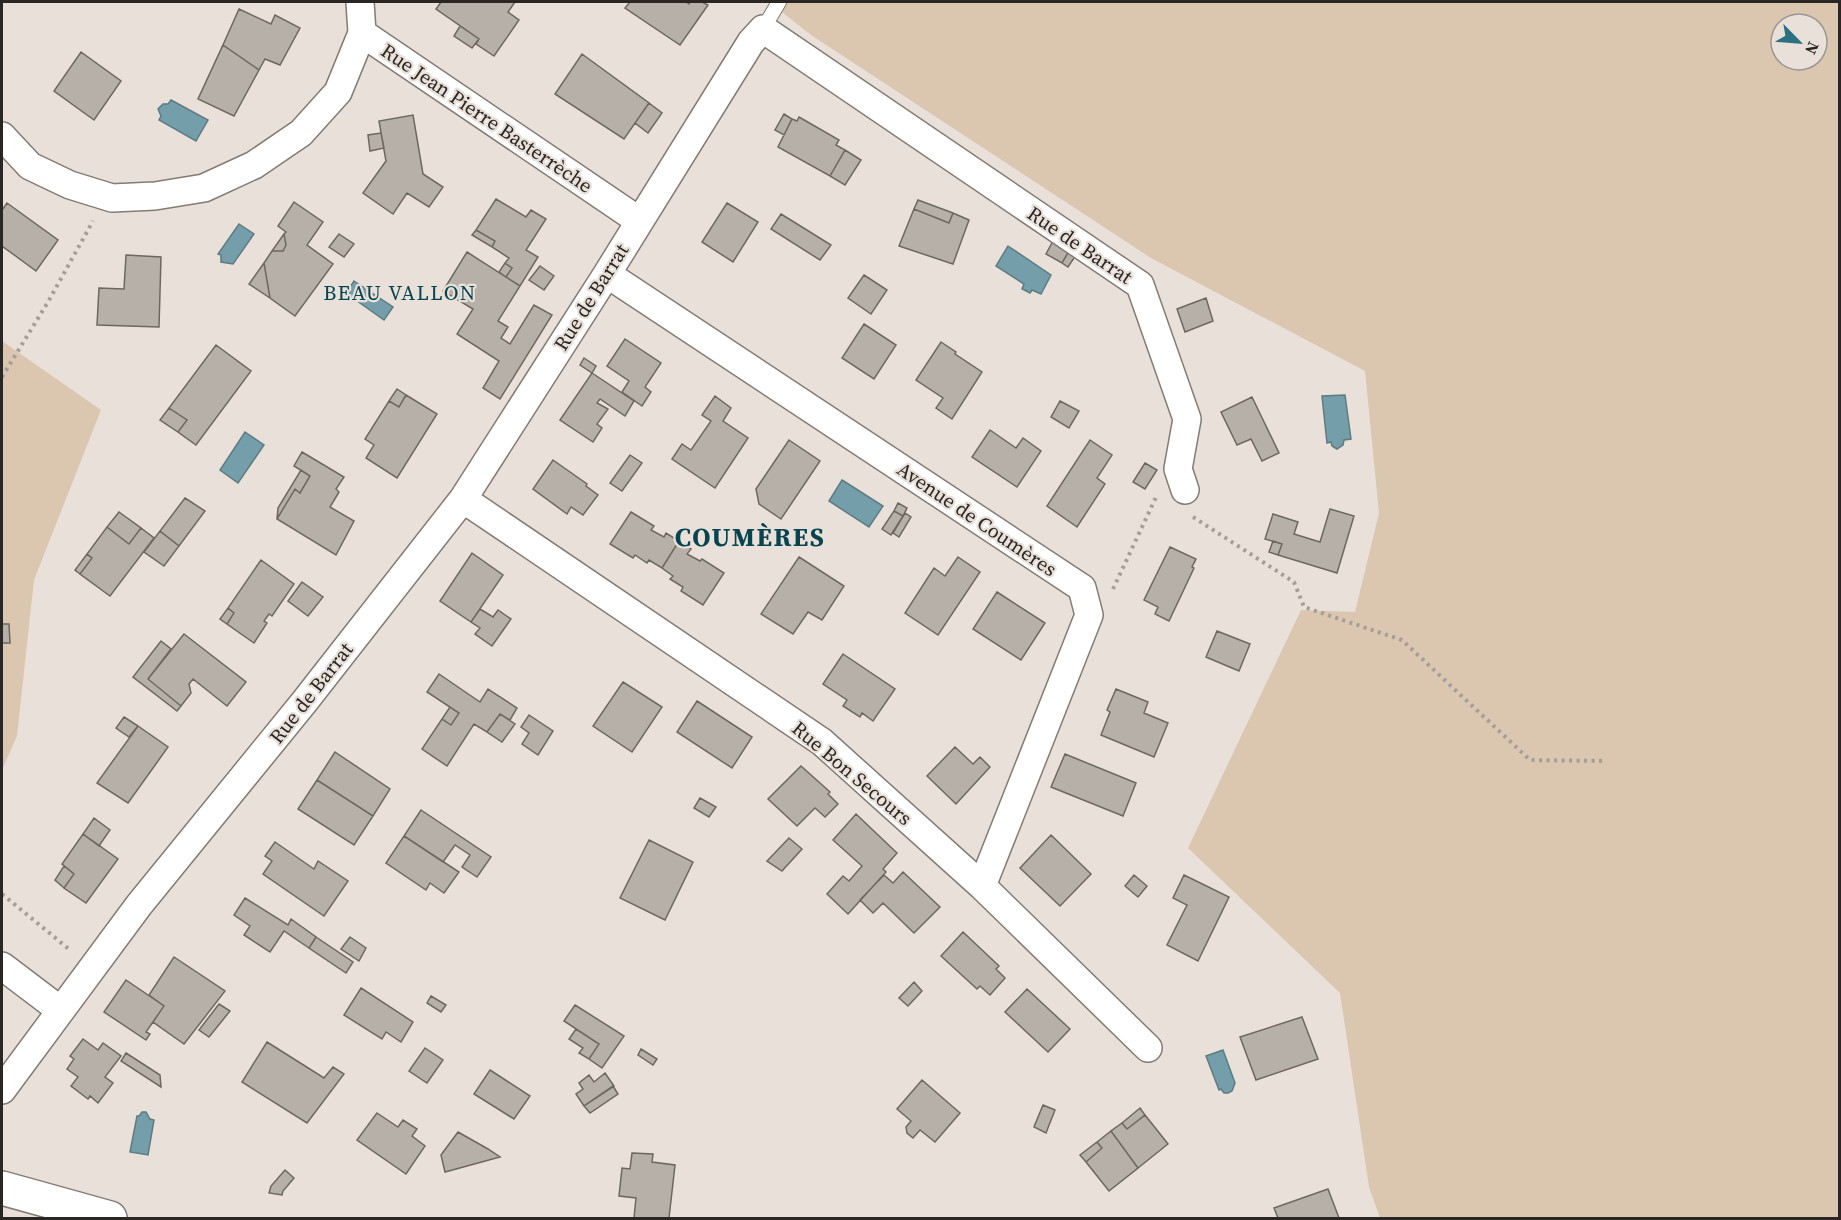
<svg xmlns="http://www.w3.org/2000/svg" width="1841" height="1220" viewBox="0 0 1841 1220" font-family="'Source Serif 4',serif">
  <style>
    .green { fill: #dbc6b0; fill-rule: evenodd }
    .water { fill: #749faa; stroke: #5e7b82; stroke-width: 1.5 }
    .building { fill: #b7b0a8; stroke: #6e6760; stroke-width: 1.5 }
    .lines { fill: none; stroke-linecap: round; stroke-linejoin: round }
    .lane-casing { stroke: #837b74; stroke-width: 16 }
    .street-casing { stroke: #837b74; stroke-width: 30 }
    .primary-casing { stroke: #837b74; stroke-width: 36 }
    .path { stroke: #a59e98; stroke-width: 4; stroke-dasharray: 3 4.5; stroke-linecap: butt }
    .lane { stroke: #fff; stroke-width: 14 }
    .street { stroke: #fff; stroke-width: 27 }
    .primary { stroke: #fff; stroke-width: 33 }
    .labels { text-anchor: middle; stroke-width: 4.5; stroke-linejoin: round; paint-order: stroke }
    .street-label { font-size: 20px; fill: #292623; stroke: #e9e1d9 }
    .neighbourhood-label { font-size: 21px; letter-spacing: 1.5px; fill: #074450; stroke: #e9e1d9 }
    .district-label { font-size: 26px; font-weight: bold; letter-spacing: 1.5px; fill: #074450; stroke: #e9e1d9 }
  </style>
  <rect width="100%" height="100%" fill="#e9e1d9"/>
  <path class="green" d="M769 2H1839V1218H1380L1369 1187 1340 993 1188 848 1301 610 1355 612 1379 513 1365 371 1151 258 811 35ZM1781 24H1817V60H1781Z
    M2 341 101 410 34 580 17 736 2 770Z"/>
  <path class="water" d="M171 100 208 120 196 141 159 120 161 116 158 109 163 104H168Z
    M239 224 254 234 233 264 221 262V255L218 254Z
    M1008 246 1051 275 1041 294 1032 290 1030 293 1022 289 1024 284 996 266Z
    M354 281 393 307 384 320 346 293Z
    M1345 395 1351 439 1344 440 1343 445 1337 449 1332 446 1331 442 1327 443 1322 396Z
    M245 432 264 445 238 483 220 470Z
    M842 480 883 506 869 527 829 501Z
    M1223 1050 1235 1083 1232 1091 1228 1093H1224L1221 1089 1219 1090 1206 1056Z
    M142 1112H146L150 1119 154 1120 148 1155 130 1152 137 1116H139Z"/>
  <path class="building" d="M441 2H515L508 12 519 20 494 56 476 44 479 39 436 9Z
    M630 2H686L689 4 690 2H702L708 5 680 45 625 8Z
    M239 9 271 24 275 15 300 28 280 65 265 59 259 70 223 45Z
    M460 26 479 39 472 48 454 36Z
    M223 45 259 70 234 116 198 99Z
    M81 52 121 81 94 120 54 91Z
    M582 54 649 103 624 139 555 94Z
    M649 103 662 113 648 133 635 123Z
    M784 114 792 119 784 135 775 130Z
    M413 115 423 174 443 187 429 207 407 193 393 214 363 193 386 161 379 121Z
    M799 117 839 140 836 145 845 150 830 176 778 147 792 119 797 121Z
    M381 133 384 148 370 151 368 135Z
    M845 150 861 160 845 185 830 176Z
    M496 199 526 217 531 210 546 219 526 250 538 257 520 286 506 277 512 268 505 263 509 258 492 247 495 241 476 230Z
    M918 200 953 213 949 223 914 209Z
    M294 202 323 222 307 245 333 264 295 316 270 298 264 263 272 251H283L286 245 284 234 286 232 278 226Z
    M7 203 58 240 36 271 2 246V210Z
    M727 203 758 222 733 262 702 242Z
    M914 209 949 223 953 213 969 220 953 264 899 246Z
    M781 214 831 245 820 260 771 229Z
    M476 230 495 241 492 247 472 235Z
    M284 234 286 245 283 251H272Z
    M339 234 354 244 344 257 329 247Z
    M1053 241 1069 251 1062 263 1046 254Z
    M1069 251 1076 255 1068 267 1062 263Z
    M467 252 520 286 498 321 508 327 501 338 510 344 534 305 552 315 500 399 483 388 499 361 457 334 473 309 443 291Z
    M126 255 161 257 159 327 97 325 99 288 124 289Z
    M264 263 270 298 249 284Z
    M505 263 512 268 506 277 499 272Z
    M540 266 554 276 544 290 529 280Z
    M864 275 887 290 871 314 848 298Z
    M1206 298 1213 321 1185 332 1177 309Z
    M864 324 896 345 874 379 842 358Z
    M625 339 661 363 645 387 651 392 642 406 622 392 629 381 607 366Z
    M941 342 956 352 955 354 982 372 952 419 936 408 943 398 916 380Z
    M216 345 251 371 196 445 178 432 187 420 169 408Z
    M584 358 596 366 592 373 580 365Z
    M592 373 634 401 625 416 600 399 597 403 608 409 597 424 602 428 593 442 560 420Z
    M397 389 406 395 399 407 389 401Z
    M406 395 437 414 397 478 366 458 374 445 365 439 389 401 399 407Z
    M715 396 731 408 723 421 748 438 715 488 672 459 682 444 691 450 711 421 702 415Z
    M1252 397 1279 453 1262 461 1251 439 1237 445 1221 412Z
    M1060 401 1079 411 1069 428 1051 417Z
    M169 408 187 420 178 432 160 420Z
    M990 430 1016 448 1023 438 1041 451 1017 487 972 457Z
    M789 440 820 461 781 519 759 504 756 489Z
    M1090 440 1112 455 1097 478 1105 484 1077 527 1047 506Z
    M302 452 344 477 336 489 339 492 330 507 354 521 336 555 277 519 295 489 300 493 310 476 294 466Z
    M630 455 642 463 622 491 610 483Z
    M553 460 587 484 586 486 598 495 583 515 571 507 567 514 533 489Z
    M1145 463 1157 470 1145 489 1133 482Z
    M301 470 310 476 300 493 295 489 277 519 278 508Z
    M185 498 205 511 179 546 160 531Z
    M898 503 907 508 903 516 894 511Z
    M1330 509 1354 516 1337 573 1278 555 1282 544 1265 539 1273 514 1298 522 1294 534 1320 542Z
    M894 511 903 516 891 535 882 529Z
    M119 512 141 528 129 544 107 527Z
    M631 512 654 526 651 530 664 537 666 533 679 541 662 568 649 560 647 563 635 555 633 558 610 544Z
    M905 513 911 517 899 537 893 533Z
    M107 527 129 544 141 528 154 538 110 596 80 574 92 558 87 554Z
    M160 531 179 546 164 566 144 552Z
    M679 541 691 549 687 554 700 561 702 559 724 573 703 605 681 591 683 587 670 579 673 576 662 568Z
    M1273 541 1282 544 1278 555 1269 552Z
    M1170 547 1196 559 1192 567 1194 568 1169 621 1155 614 1158 607 1144 600Z
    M472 553 503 575 471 622 440 601Z
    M87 554 92 558 80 574 75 570Z
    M799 557 844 586 822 620 808 612 793 634 761 614Z
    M958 557 980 572 938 635 905 613 934 568 945 576Z
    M261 560 294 584 272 616 269 614 264 621 267 623 254 643 227 624 234 613 228 608Z
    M302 582 323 597 308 616 288 601Z
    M997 592 1045 623 1021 660 973 629Z
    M228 608 234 613 227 624 220 619Z
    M480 609 493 617 498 610 511 619 492 646 475 634 480 628 471 622Z
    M2 624H9L10 643H2Z
    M1217 631 1250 644 1239 671 1206 657Z
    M184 634 246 682 227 706 193 679 189 684 191 693 181 706 148 679Z
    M161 641 171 649 148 679 181 706 177 711 133 677Z
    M843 654 895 689 873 721 862 713 860 717 843 706 847 700 823 684Z
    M439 674 480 702 488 689 517 708 510 720 500 714 487 732 474 724 447 766 422 749 442 719 451 725 459 713 427 692Z
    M623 682 662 707 632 752 593 726Z
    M1116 689 1148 702 1144 713 1168 723 1154 757 1101 735 1110 712 1107 710Z
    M697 701 752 737 732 768 677 732Z
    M450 707 459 713 451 725 442 719Z
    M500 714 515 724 502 742 487 732Z
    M529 715 553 731 538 755 522 744 529 733 521 727Z
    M124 717 138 726 129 737 116 728Z
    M138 726 168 747 128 803 97 783Z
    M955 747 973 764 980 757 990 767 956 804 927 776Z
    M335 752 390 789 373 816 317 780Z
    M1065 754 1136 783 1123 816 1051 787Z
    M801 766 830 792 828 794 838 804 825 817 815 808 797 826 768 799Z
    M317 780 373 816 354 845 298 809Z
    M700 798 716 807 709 817 694 808Z
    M421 810 491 857 477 877 462 867 470 855 455 845 443 862 404 836Z
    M856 814 897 853 883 869 886 872 848 914 827 894 843 876 849 881 862 866 833 840Z
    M94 818 110 830 99 846 83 834Z
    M83 834 118 859 86 903 64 888 74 874 62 864Z
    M1051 835 1091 874 1060 906 1020 868Z
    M404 836 459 872 444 893 430 883 426 890 386 863Z
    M789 838 802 849 782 871 767 861Z
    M649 840 693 862 665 920 620 898Z
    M275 842 314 869 318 861 348 881 324 916 263 874 272 861 265 856Z
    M64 866 74 874 64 888 55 880Z
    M903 872 940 907 914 933 883 903 873 913 860 900 884 875 893 883Z
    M1134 875 1147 886 1138 897 1125 886Z
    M1184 875 1229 897 1198 961 1167 945 1187 905 1173 898Z
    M245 898 288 925 291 919 316 937 309 948 284 931 270 952 244 935 250 926 234 915Z
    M963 932 999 966 996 969 1005 978 990 995 980 986 977 989 941 956Z
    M316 937 353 962 346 973 309 948Z
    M350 937 366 948 359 961 341 949Z
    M174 957 225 991 184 1044 153 1022 164 1006 149 995Z
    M126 980 164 1006 146 1032 150 1034 146 1040 104 1012Z
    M914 982 922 991 908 1006 899 998Z
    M361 988 413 1022 401 1042 386 1032 382 1039 344 1015Z
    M1027 989 1070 1029 1048 1052 1005 1012Z
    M431 996 446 1005 441 1012 427 1003Z
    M219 1004 230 1011 209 1037 199 1030Z
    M575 1005 624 1036 602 1068 589 1059 599 1044 564 1021Z
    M1302 1017 1318 1059 1256 1080 1240 1037Z
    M576 1029 599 1044 589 1059 579 1053 583 1048 569 1039Z
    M83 1039 98 1050 103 1043 121 1056 105 1077 113 1083 98 1103 90 1096 88 1099 71 1086 78 1077 67 1069 74 1059 70 1056Z
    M267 1042 324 1078 333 1067 344 1074 307 1123 242 1082Z
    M425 1048 443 1060 427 1083 409 1071Z
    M641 1049 657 1059 653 1065 638 1055Z
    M126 1053 160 1075 161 1087 121 1061Z
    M490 1070 530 1096 514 1119 474 1094Z
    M605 1073 614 1086 584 1106 576 1094 583 1089 579 1083 589 1075 594 1082Z
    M922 1080 960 1113 935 1142 920 1130 913 1138 907 1133 906 1127 911 1121 897 1109Z
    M613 1086 618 1094 590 1113 584 1106Z
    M1043 1105 1055 1110 1046 1133 1034 1127Z
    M1140 1108 1145 1115 1127 1129 1122 1123Z
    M377 1113 398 1127 403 1120 417 1129 412 1136 425 1146 406 1174 357 1140Z
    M1145 1115 1168 1144 1138 1168 1111 1131 1122 1123 1127 1129Z
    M1111 1131 1138 1168 1109 1191 1086 1162 1102 1148 1097 1142Z
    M458 1132 488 1149 500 1157 445 1172 441 1155Z
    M1097 1142 1102 1148 1086 1162 1080 1155Z
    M632 1153 653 1154 652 1162 675 1165 669 1218H634L636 1198 619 1196 622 1168 630 1169Z
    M285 1170 294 1178 283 1191 282 1195 269 1193 271 1186Z
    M1328 1189 1339 1218H1278L1274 1208Z"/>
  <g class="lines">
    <g class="lane-casing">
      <path id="lane" d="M763 29 779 2"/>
    </g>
    <g class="street-casing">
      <path id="street" d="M362 33 638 220
        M2 136 30 166 70 185 112 198 155 196 204 188 254 165 301 133 338 92 362 33 360 2
        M607 274 1082 588 1089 615 982 886
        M463 499 822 742 982 886 1148 1048
        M2 966 60 1010
        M2 1090 139 905 305 701 463 499 607 274 751 42 763 29 1140 285 1187 419 1178 469 1185 490"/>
    </g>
    <g class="primary-casing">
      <path id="primary" d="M2 1188 110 1218"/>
    </g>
    <path class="path" d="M2 377 48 302 93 221
      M1193 517 1294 582 1304 607 1402 640 1530 760 1602 761
      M1113 589 1157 495
      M2 894 70 950"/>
    <use href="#lane" class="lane"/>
    <use href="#street" class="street"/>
    <use href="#primary" class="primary"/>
  </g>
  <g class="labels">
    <g class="street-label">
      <text transform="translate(487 118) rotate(34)" y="7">Rue Jean Pierre Basterrèche</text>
      <text transform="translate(1080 245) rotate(34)" y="7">Rue de Barrat</text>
      <text transform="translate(591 297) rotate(-58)" y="7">Rue de Barrat</text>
      <text transform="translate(977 519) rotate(34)" y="7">Avenue de Coumères</text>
      <text transform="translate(311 693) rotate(-52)" y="7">Rue de Barrat</text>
      <text transform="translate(852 773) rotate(40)" y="7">Rue Bon Secours</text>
    </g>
    <g class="neighbourhood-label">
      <text x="400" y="300">BEAU VALLON</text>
    </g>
    <g class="district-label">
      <text x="750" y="546">COUMÈRES</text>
    </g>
  </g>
  <rect width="1841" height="1220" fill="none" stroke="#292623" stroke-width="6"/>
  <g transform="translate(1799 42) rotate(115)"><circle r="28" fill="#e9e1d9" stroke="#9c9690" stroke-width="1.5"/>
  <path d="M0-4.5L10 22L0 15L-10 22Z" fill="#2c7181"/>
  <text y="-9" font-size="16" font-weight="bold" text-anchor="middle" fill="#292623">N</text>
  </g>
</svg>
